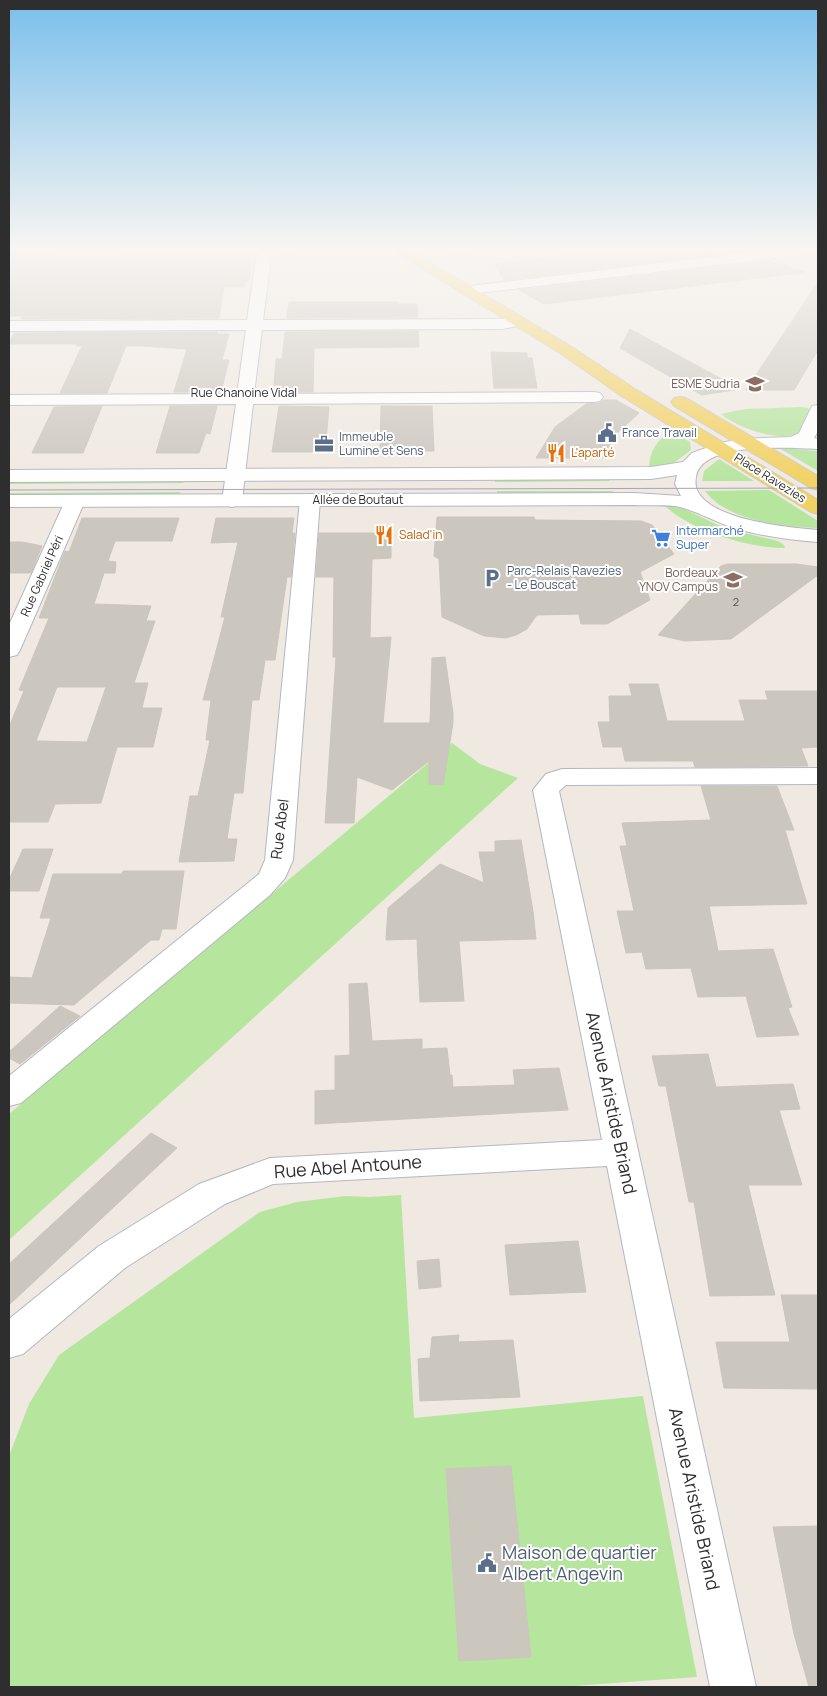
<svg xmlns="http://www.w3.org/2000/svg" width="827" height="1696" viewBox="0 0 827 1696" font-family="Manrope,sans-serif">
  <style>
    .education { fill: #f0e6d1 }
    .green { fill: #b6e59e }
    .building { fill: #cbc7bf; stroke: #cbc5ba; fill-rule: evenodd }
    .lines { fill: none; stroke-linecap: round; stroke-linejoin: round }
    .street-casing { stroke: #b4b7c1; stroke-width: 2 }
    .secondary-casing { stroke: #b4b7c1; stroke-width: 2 }
    .primary-casing { stroke: #c9c9c9; stroke-width: 2 }
    .street { fill: #fff; fill-rule: evenodd }
    .secondary { fill: #fff; fill-rule: evenodd }
    .primary { fill: #f2d163; fill-rule: evenodd }
    .tram { stroke: #a3a6b8; stroke-width: 1 }
    .labels { text-anchor: middle; stroke-width: 4; stroke-linejoin: round; paint-order: stroke }
    .far-number-label { font-size: 11px; fill: #555452 }
    .far-education-label { font-size: 12px; fill: #785e54; stroke: #fff; text-anchor: end }
    .far-street-label { font-size: 12px; fill: #2e2e2e; stroke: #fff }
    .far-service-label { font-size: 12px; fill: #4e5e75; stroke: #fff; text-anchor: start }
    .far-food-label { font-size: 12px; fill: #c56008; stroke: #fff; text-anchor: start }
    .far-shop-label { font-size: 12px; fill: #366cbe; stroke: #fff; text-anchor: start }
    .street-label { font-size: 15px; fill: #2e2e2e; stroke: #fff }
    .near-street-label { font-size: 18px; fill: #2e2e2e; stroke: #fff }
    .near-service-label { font-size: 18px; fill: #4e5e75; stroke: #fff; text-anchor: start }
  </style>
  <rect width="100%" height="100%" fill="#efe9e1"/>
  <path class="education" d="M435 249H508L450 258Z"/>
  <path class="green" d="M801 407 808 408 810 410 800 431C783 445 736 427 721 414L745 409Z
    M670 432 677 434 690 442 691 450 671 465 649 467C650 451 656 441 670 432Z
    M779 448 818 451V471Z
    M719 459 754 481H702L704 471Z
    M495 478H609L610 481 495 482Z
    M184 479 183 483 9 484V480Z
    M769 490 818 521V528C784 527 727 521 705 491Z
    M497 491H613V494L497 495Z
    M180 492 179 496 9 497V493Z
    M664 505 684 509 724 528 778 541 784 545 785 548C748 548 691 531 664 505Z
    M452 743 480 764 518 778 9 1240V1114Z
    M401 1195 414 1418 643 1396 697 1677 559 1687H9V1456L29 1404 59 1355 260 1212 297 1202 346 1196 369 1197Z"/>
  <path class="building" d="M9 249H58L53 261H118L123 249H253L249 280 245 281V287H224L219 318 21 319 23 316H9Z
    M621 249H731L739 252 504 280 495 264Z
    M768 261 806 272 544 304 519 290Z
    M818 282V350L794 390H746Z
    M289 302H398V304H417L418 317 287 318Z
    M630 329 681 357 740 389 702 395 620 348Z
    M418 331 419 347 314 348 313 392H281L282 385H274L276 359H282L285 332Z
    M217 332V334H229L222 360H229L221 392H174L187 349 142 346H126L107 393H60L82 346H76L77 344H9L14 333Z
    M491 352 527 353V358H532L537 388H494Z
    M603 400H616L639 413 614 436 604 458H536L555 427 586 404 600 403Z
    M102 406 83 453H32L54 407Z
    M170 406H217L210 434 206 433 199 453H156Z
    M279 406 329 407 325 452H272Z
    M381 406H432L434 451H380Z
    M437 517H534L535 520 641 521 652 525 674 554 640 572 650 600 607 624H581L579 614 537 615 527 629 516 635 506 638 484 636 442 617 439 559 434 556Z
    M82 518H179L172 541H115L108 561 116 562 115 573H104L94 604 151 606 146 621H155L134 683H148L142 708H162L153 747H117L101 803 55 804 48 822H9V727L24 691 19 690 49 618H39L65 551 69 552ZM57 687H106L87 742 36 741Z
    M216 518H294L292 533H295L291 577H287L275 660H265L259 700H252L243 793H234L227 839H237L234 861 179 862 190 796H198L210 740H206L211 700H203L225 617H221L238 542 211 543Z
    M319 533H391V558L372 559 370 638 391 637 383 723H430L432 658 445 657 453 713V723L443 785 429 784V761L392 790 357 777 354 823H325L336 657H333L334 577H316Z
    M9 542H22L42 546 31 573H9Z
    M728 564H796L818 567V575L731 639 685 641 658 635 721 566Z
    M629 684H658L667 721H745L739 700H768L765 691H818V747L801 748 808 766 695 767 693 761H625L622 747H603L598 722H610L609 696H632Z
    M701 786H777L794 830H785L807 904 709 906 718 951 773 949 792 1007 788 1008 799 1035 757 1037 746 996 698 997 691 968 646 969 642 952 626 953 617 911H634L620 846H627L622 823 711 820Z
    M521 840 533 911 536 939 459 941 464 1001 420 1002 417 939 386 940 388 908 440 864 484 883 479 852H495V841Z
    M23 849H53L39 891H9V880Z
    M123 871H184L176 929H162L159 940H151L74 1005 9 1003V977L32 978 51 918H40L53 874H122Z
    M367 983 372 1041 422 1039V1049L447 1048 450 1075H452L453 1087 515 1085 513 1070 559 1068 568 1110 315 1124V1091L335 1090V1056L350 1055 349 984Z
    M60 1006 80 1016 20 1064 9 1058V1052Z
    M708 1054 716 1087 793 1084 800 1109 779 1110 802 1185H748L775 1295 710 1296 694 1202H689L666 1086H659L652 1056Z
    M151 1133 177 1148 9 1305V1264Z
    M578 1241 586 1292 510 1295 505 1245Z
    M439 1259 441 1287 419 1289 417 1261Z
    M781 1295H818V1389L724 1388 716 1342H790Z
    M459 1335 458 1342 513 1340 520 1397 420 1401 418 1359 430 1358 432 1337Z
    M511 1466 531 1657 459 1661 446 1469Z
    M818 1526V1687H809L794 1634 773 1527Z"/>
  <g class="lines">
    <g class="street-casing">
      <path id="street" d="M268 249H296L294 252 271 257 263 320 502 319 518 317 523 319 526 322 523 325 502 329 262 330 254 394 594 392 600 393 603 397 600 401 594 402 253 404 242 501 239 505 232 507 225 505 222 501 236 404 9 405V395L237 394 246 330 9 331V321L247 320 256 259 260 251Z
        M778 249H818V253L478 293 473 292 471 289 473 286 478 285Z
        M310 494 317 496 320 500 293 860 285 878 270 895 21 1103 9 1106V1076L259 874 265 860 300 500 303 496Z
        M75 495 82 497 85 501 20 650 17 655 9 657V625L65 501 68 497Z
        M818 768V784L566 785 559 791 756 1687H710L607 1166 273 1184 225 1204 125 1268 23 1354 9 1358V1319L99 1246 199 1184 270 1158 602 1140 533 790 546 774 562 769Z"/>
    </g>
    <g class="secondary-casing">
      <path id="secondary" d="M818 405V431L814 438 818 439V449C792 448 701 441 696 477 695 483 695 489 700 495 719 521 787 527 818 530V542C790 540 761 536 734 528 715 522 699 512 680 507 666 504 649 506 634 505L9 507V495L634 493 681 496 675 484 677 475 651 479 9 482V470L651 467 683 462 692 453 717 444 739 439 791 437 799 433 812 406Z"/>
    </g>
    <g class="primary-casing">
      <path id="primary" d="M390 249H407L572 347 635 389 818 500V514L811 512 623 397 560 353Z
        M680 397 686 398 818 476V490L811 488 674 406 671 402 674 398Z"/>
    </g>
    <use href="#street" class="street"/>
    <use href="#secondary" class="secondary"/>
    <use href="#primary" class="primary"/>
    <path class="tram" d="M9 490 818 488"/>
  </g>
  <linearGradient id="sky" x2="0" y2="1"><stop stop-color="#7abfeb"/><stop offset="0.51" stop-color="#f8f5f2"/><stop offset="1" stop-color="#f8f5f2" stop-opacity="0"/></linearGradient>
  <rect width="827" height="487" fill="url(#sky)"/>
  <defs>
    <g id="university-bare" transform="scale(1.5)"><path d="M0-5L7-2L0 1L-7-2ZM-4 1L0 2.5L4 1V4Q0 6-4 4Z" fill="#8d6e63" stroke="#fff" stroke-width="2.5" paint-order="stroke"/></g>
    <g id="civic-bare" transform="scale(1.5)"><path d="M-.6-6.5H3V-4.5H.6V-3L4-1V1h2V6H-6V1h2V-1L-.6-3ZM-1.2 2.5V6h2.4V2.5Z" fill="#5c6f8a" stroke="#fff" stroke-width="2.5" paint-order="stroke"/></g>
    <g id="office-bare" transform="scale(1.5)"><path d="M-6-3h4V-5.5h4V-3h4V5H-6ZM-1-4.5V-3h2v-1.5ZM-6 0V1H6V0Z" fill="#5c6f8a" stroke="#fff" stroke-width="2.5" paint-order="stroke"/></g>
    <g id="restaurant-bare" transform="scale(1.5)"><path d="M-5-6h1v4h1v-4h1v4h1v-4h1v5L-1.5 .5V6h-2V.5L-5-1ZM5-6V6H3V1.5H1.5Q1.5-4 5-6Z" fill="#e8710a" stroke="#fff" stroke-width="2.5" paint-order="stroke"/></g>
    <g id="supermarket-bare" transform="scale(1.5)"><path d="M-6-5.5h2.5l.6 2H6L4.5 2H-2.5L-4.4-4H-6ZM-1.5 3.2a1.3 1.3 0 1 0 .1 0ZM3 3.2a1.3 1.3 0 1 0 .1 0Z" fill="#3f7fe0" stroke="#fff" stroke-width="2.5" paint-order="stroke"/></g>
    <g id="parking-bare" transform="scale(1.5)"><path d="M-3.5-5.5H1a3.5 3.5 0 0 1 0 7H-1V5.5H-3.5ZM-1-3.4V-.6H.8a1.4 1.4 0 0 0 0-2.8Z" fill="#5c6f8a" stroke="#fff" stroke-width="2.5" paint-order="stroke"/></g>
  </defs>
  <g fill-rule="evenodd">
    <use href="#university-bare" x="755" y="384"/>
    <use href="#civic-bare" x="607" y="433"/>
    <use href="#office-bare" x="324" y="444"/>
    <use href="#restaurant-bare" x="556" y="453"/>
    <use href="#restaurant-bare" x="384" y="535"/>
    <use href="#supermarket-bare" x="661" y="538"/>
    <use href="#parking-bare" x="492" y="578"/>
    <use href="#university-bare" x="733" y="580"/>
    <use href="#civic-bare" x="487" y="1563"/>
  </g>
  <g class="labels">
    <g class="far-number-label">
      <text x="736" y="606">2</text>
    </g>
    <g class="far-education-label">
      <text x="740" y="388">ESME Sudria</text>
      <text x="718" y="577">Bordeaux<tspan x="718" dy="14">YNOV Campus</tspan></text>
    </g>
    <g class="far-street-label">
      <text x="244" y="397">Rue Chanoine Vidal</text>
      <text transform="translate(770 478) rotate(32)" y="4">Place Ravezies</text>
      <text x="358" y="504">Allée de Boutaut</text>
      <text transform="translate(42 576) rotate(-66)" y="4">Rue Gabriel Péri</text>
    </g>
    <g class="far-service-label">
      <text x="622" y="437">France Travail</text>
      <text x="339" y="441">Immeuble<tspan x="339" dy="14">Lumine et Sens</tspan></text>
      <text x="507" y="575">Parc-Relais Ravezies<tspan x="507" dy="14">- Le Bouscat</tspan></text>
    </g>
    <g class="far-food-label">
      <text x="571" y="457">L'aparté</text>
      <text x="399" y="539">Salad'in</text>
    </g>
    <g class="far-shop-label">
      <text x="676" y="535">Intermarché<tspan x="676" dy="14">Super</tspan></text>
    </g>
    <g class="street-label">
      <text transform="translate(280 829) rotate(-83)" y="5">Rue Abel</text>
    </g>
    <g class="near-street-label">
      <text transform="translate(611 1103) rotate(78)" y="6">Avenue Aristide Briand</text>
      <text transform="translate(348 1167) rotate(-4)" y="6">Rue Abel Antoune</text>
      <text transform="translate(694 1499) rotate(78)" y="6">Avenue Aristide Briand</text>
    </g>
    <g class="near-service-label">
      <text x="502" y="1559">Maison de quartier<tspan x="502" dy="21">Albert Angevin</tspan></text>
    </g>
  </g>
  <rect width="827" height="1696" fill="none" stroke="#2e2e2e" stroke-width="20"/>
</svg>
